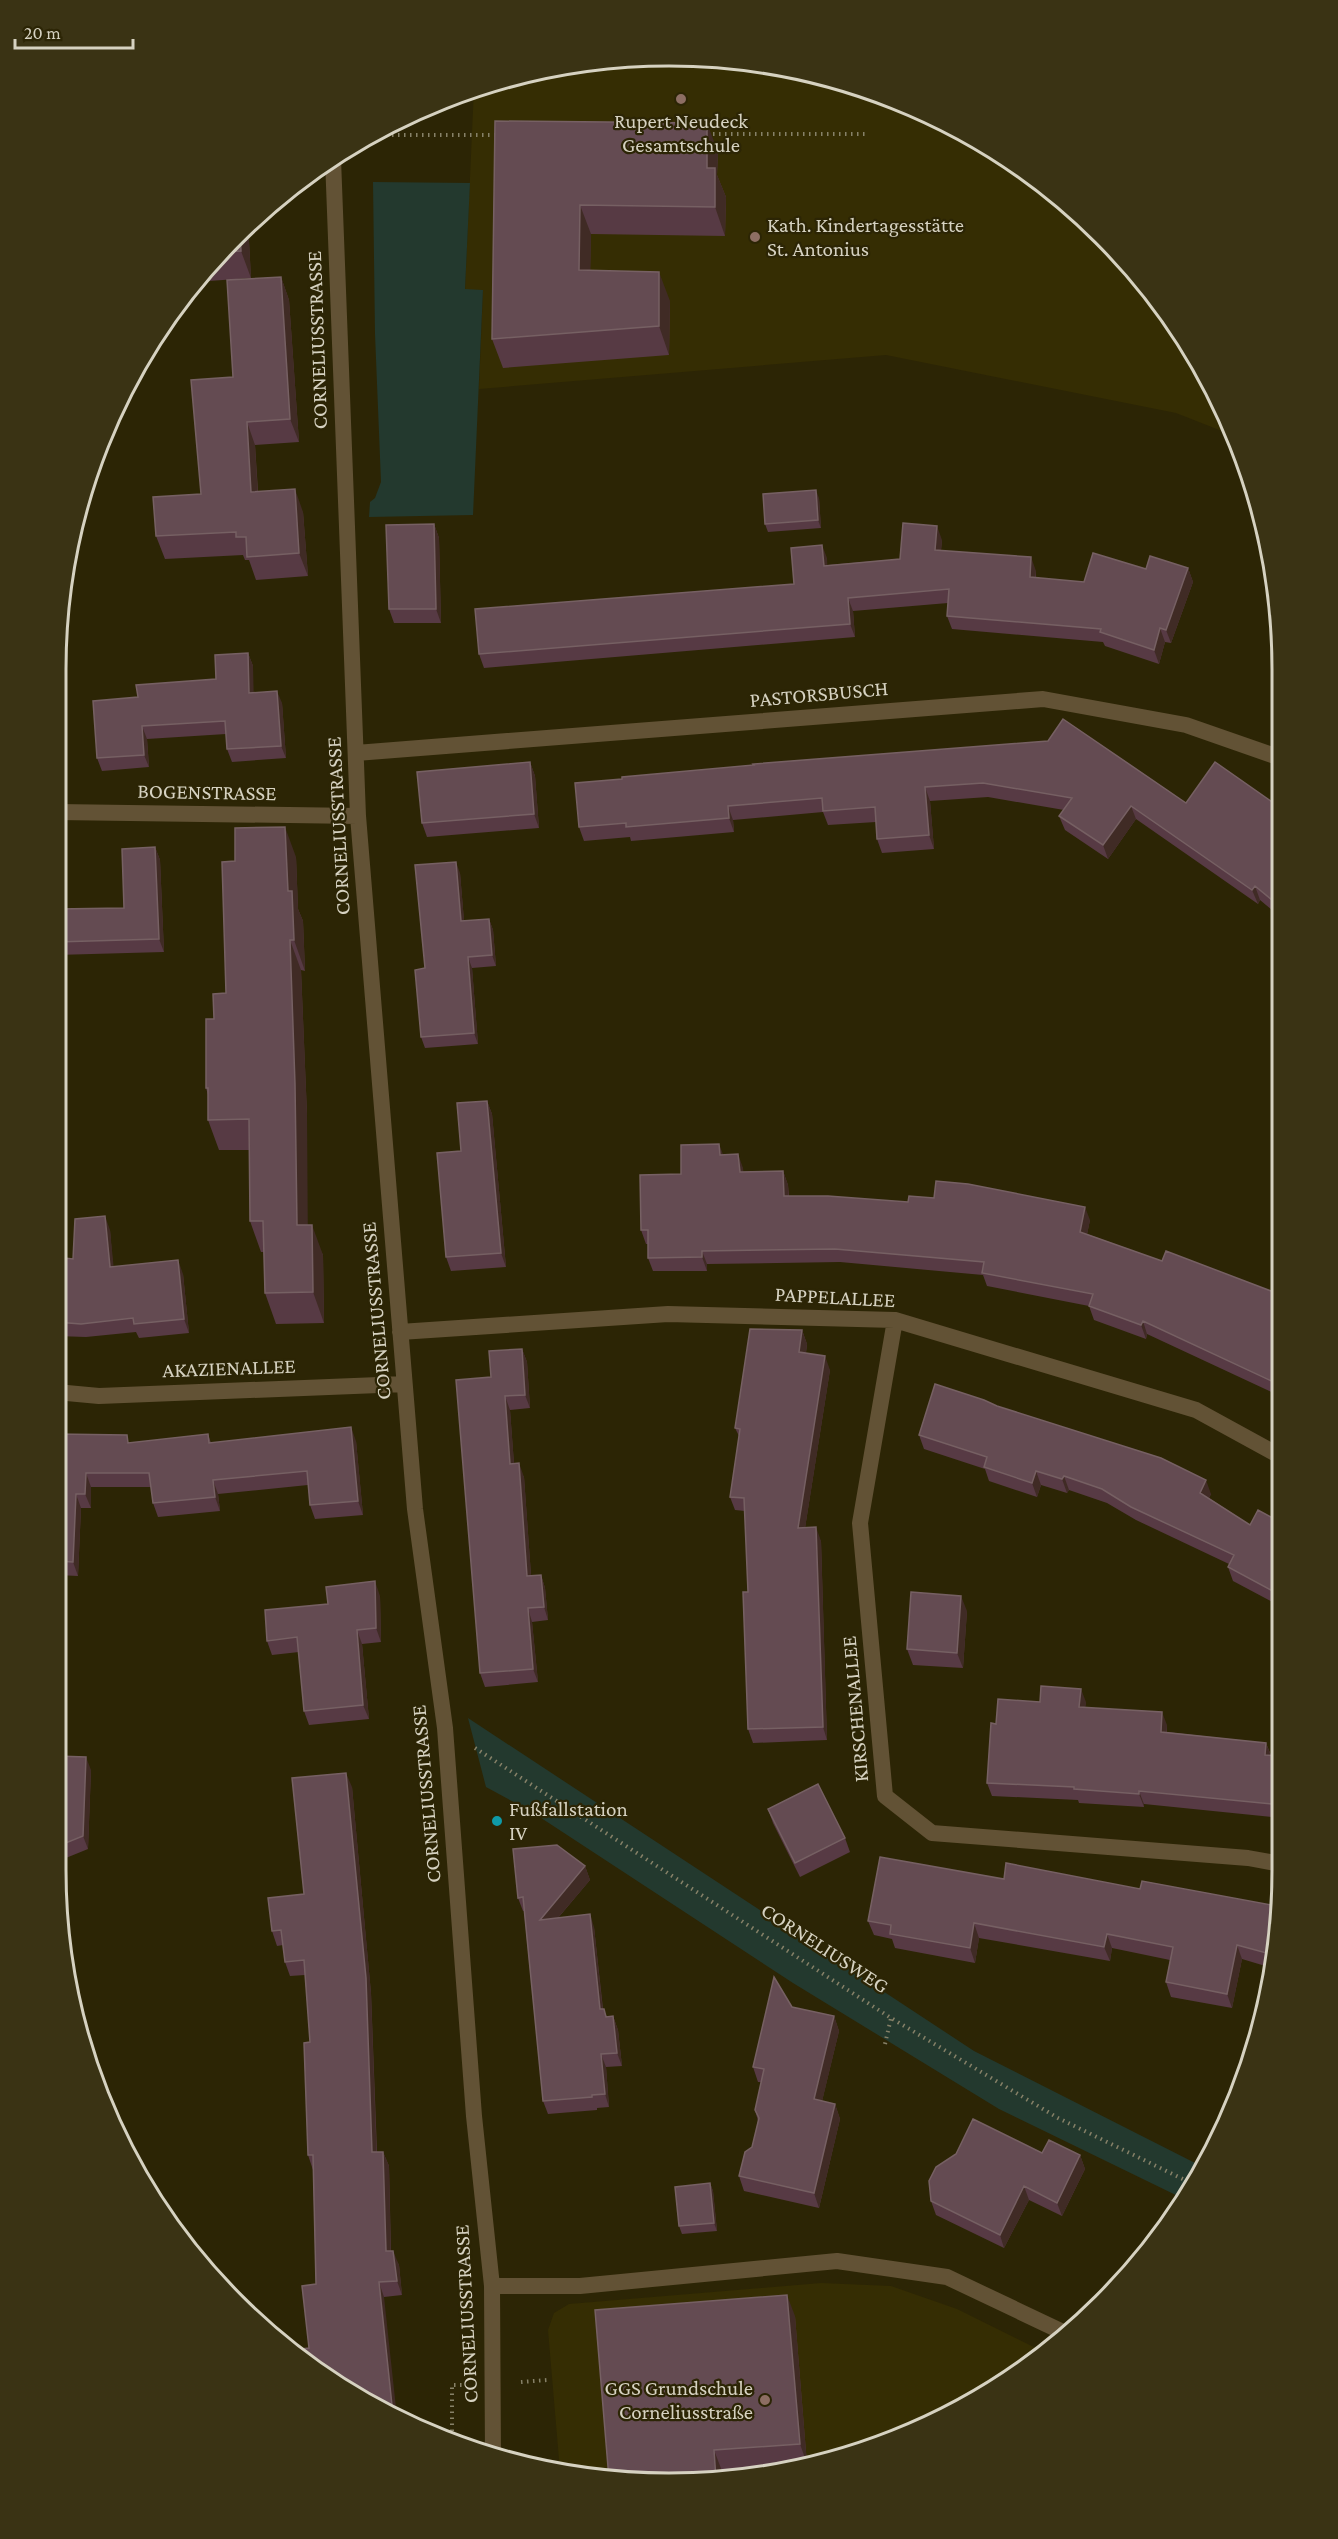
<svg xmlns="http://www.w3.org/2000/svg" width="1338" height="2539" viewBox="0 0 1338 2539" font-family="'Crimson Pro',serif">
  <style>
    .built { fill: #352d03 }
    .green { fill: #23392e }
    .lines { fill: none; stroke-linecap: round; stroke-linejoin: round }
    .path { stroke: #868168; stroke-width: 4; stroke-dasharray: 1.5 4.5; stroke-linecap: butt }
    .minor { stroke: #625235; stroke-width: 16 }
    .wall { fill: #573a44 }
    .shaded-wall { fill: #402b25 }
    .building { fill: #644b52; stroke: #766063; stroke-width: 1.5 }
    .education-dot { fill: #8d6e63; stroke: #2c2505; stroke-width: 2 }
    .culture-dot { fill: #0f9aa8; stroke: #2c2505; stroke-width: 2 }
    .labels { text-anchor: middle; stroke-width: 4.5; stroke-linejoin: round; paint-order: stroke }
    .poi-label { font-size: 21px; fill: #d6d2c1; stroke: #2c2505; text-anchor: start }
    .street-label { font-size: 21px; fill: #d6d2c1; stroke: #2c2505 }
    .rim { fill: none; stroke: #d6d2c1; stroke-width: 3 }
  </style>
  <rect width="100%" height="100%" fill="#2c2505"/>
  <path class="built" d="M709 57 828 76 941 119 1073 208 1156 296 1237 437 1176 413 886 355 479 389 483 290H465L474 88 589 61Z
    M821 2283 891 2286 957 2309 1044 2352 1010 2380 940 2420 828 2463 749 2478 629 2482 560 2471 548 2330 554 2313 569 2304Z"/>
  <path class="green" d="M709 57 740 62 604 60Z
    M373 182 470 183 465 289 483 290 473 515 369 517 370 502 375 498 381 482 375 334Z
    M468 1718 974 2051 1203 2167 1184 2199 999 2109 793 1983 532 1812 486 1787Z"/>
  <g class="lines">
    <path class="path" d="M707 134H868
      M368 135H499
      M475 1748 891 2018 1058 2118 1193 2184
      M885 2044 891 2018
      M521 2382 547 2380
      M452 2443V2385H466"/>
    <path class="minor" d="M333 159 358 816 415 1509 445 1728 474 2116 492 2286 493 2457
      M356 753 1043 699 1186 725 1278 757
      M57 812 358 816
      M895 1320 860 1523 885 1796 932 1833 1248 1858 1281 1864
      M400 1332 668 1314 895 1320 1196 1410 1280 1456
      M56 1392 99 1396 404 1384
      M492 2286H580L837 2261 947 2277 1067 2334"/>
  </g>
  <path class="wall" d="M495 121 718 152 717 175 726 197 725 236 591 234 590 271 670 301 669 355 503 368 492 339Z
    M244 229 249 241 251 278 209 281 206 271Z
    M281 277 289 300 299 442 255 445 258 491 303 512 308 576 256 580 249 560H245L243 555 165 559 156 536 201 494 233 377Z
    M819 498 821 528 768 532 765 524Z
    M434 524 439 538 441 623H394L389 609Z
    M942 540 941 550 1036 571V578L1084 582 1146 569 1188 568 1193 582 1171 643 1165 642 1159 664 1105 646 1103 642 952 629 947 616 948 603 853 611 855 637 484 668 479 654 794 584 827 558V565L900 559Z
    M248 653 253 666V692L282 703 286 758 232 762 227 749 226 734 147 739 149 767 102 771 97 758 138 697 216 679Z
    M1048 741 1186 803 1278 806V915L1260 900 1258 904 1136 819 1108 859 1065 830 1059 816 1064 810 988 797 930 801 934 849 882 853 877 839 876 822 828 825 823 812 733 820 734 832 631 841 630 837 584 841 579 827Z
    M530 762 535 776 539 828 427 837 422 823Z
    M155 847 160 860 164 952 56 955 57 909 124 908Z
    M296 857 298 909 303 921 305 971 301 970 307 1114V1225L323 1255 324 1323 276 1324 265 1293 264 1252H261L250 1221V1150H219L208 1120V1095L206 1088 214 1019 226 993 235 861Z
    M460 873 464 921 489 919 493 930 496 966 472 968 478 1044 425 1048 421 1037 425 968Z
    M487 1101 492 1114 506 1267 451 1271 446 1257 461 1151Z
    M723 1155 743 1168V1172L783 1171 788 1185 789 1196 1090 1220 1087 1234 1162 1261 1279 1294 1280 1396 1147 1334 1146 1339 1094 1320 1089 1306 987 1286 983 1275 840 1262 707 1264V1271H653L648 1258V1244H646L641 1230 681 1174Z
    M110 1230 113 1267 183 1274 189 1333 139 1338 136 1332 86 1337 56 1336V1257L73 1259Z
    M802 1330 807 1344 806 1353 830 1370 805 1528 821 1541 827 1740 753 1743 748 1729V1592L745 1511 735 1510 730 1497 739 1436 735 1428Z
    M522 1349 527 1362 530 1408 510 1410 514 1464 524 1477 531 1575H541L545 1588 548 1620 532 1622 538 1682 485 1687 480 1673 491 1377Z
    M997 1406 1211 1494 1209 1498 1250 1525 1280 1522V1606L1233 1581 1228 1567 1229 1564 1136 1520 1107 1503 1069 1490 1067 1493 1041 1485 1037 1497 989 1481 985 1469 924 1449 919 1435Z
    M56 1434 130 1443 208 1434 211 1443 356 1441 363 1515 315 1519 310 1505 308 1485 218 1494 220 1511 158 1517 153 1503 151 1487H91V1508H81L78 1576 57 1575 56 1616Z
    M380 1596 381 1642 362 1644 369 1719 309 1725 304 1711 299 1652 272 1655 267 1641 328 1604Z
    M967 1611 963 1668 913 1665 907 1649Z
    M1040 1702H1086L1085 1707 1167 1725V1732L1266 1743 1271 1755 1281 1756V1818L1144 1804V1807L1079 1803 1078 1800 992 1796 987 1783Z
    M56 1756 91 1770 88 1849 56 1862Z
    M352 1787 371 1993 377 2152H383L389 2166 391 2251 399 2265 402 2295 384 2297 309 2348 316 2284 313 2170 308 2155 310 2042 305 1975 290 1976 285 1962 283 1945 277 1946 272 1931 304 1894Z
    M768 1809 845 1838 850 1852 800 1877 773 1823Z
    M585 1866 590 1880 558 1918 594 1927 603 2009 607 2017 613 2016 618 2030 622 2066 606 2067 609 2107 597 2108V2110L548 2114 543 2101 524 1911H523L518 1898Z
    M1004 1879 1140 1889 1281 1910 1272 1968 1242 1959 1232 2008 1171 1997 1166 1982 1170 1960 1112 1948 1110 1961 979 1938 975 1963 895 1948 892 1939 874 1935 868 1921Z
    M792 2007 834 2016 839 2031 822 2101 835 2104 840 2119 819 2208 744 2191 739 2176 752 2147 758 2121 755 2110 761 2082H758L753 2067Z
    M1042 2153 1080 2155 1085 2169 1062 2216 1029 2200 1004 2248 936 2215 931 2201Z
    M710 2183 713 2191 717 2231 682 2234 679 2226Z
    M795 2316 807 2464 722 2471 629 2482Z"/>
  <path class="shaded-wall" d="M707 123 718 152 717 175 726 197 725 236 715 207 707 168Z
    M580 205 591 234 590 299 579 270Z
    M244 229 249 241 251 278 241 251 240 234Z
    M659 272 670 301 669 355 659 326Z
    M281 277 289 300 299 442 290 419Z
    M247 422 255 445 259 515 251 492Z
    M295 489 303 512 308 576 299 553Z
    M816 490 819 498 821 528 818 520Z
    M434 524 439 538 441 623 436 609Z
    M937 526 942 540 940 563 935 550Z
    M822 545 827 558 828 579 824 566Z
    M1031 557 1036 571 1034 591 1030 577Z
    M1188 568 1193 582 1171 643 1166 630Z
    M848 598 853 611 855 637 850 624Z
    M1160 628 1165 642 1159 664 1154 650Z
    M248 653 253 666 254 706 249 693Z
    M277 691 282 703 286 758 281 746Z
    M142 726 147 739 149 767 144 755Z
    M530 762 535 776 539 828 534 814Z
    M925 787 930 801 934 849 929 835Z
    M728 806 733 820 734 832 729 818Z
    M1131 806 1136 819 1108 859 1103 845Z
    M285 827 296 857 298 909 303 921 305 971 294 940 288 891Z
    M155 847 160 860 164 952 159 939Z
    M456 862 460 873 465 932 461 921Z
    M1255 886 1260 900 1258 904 1252 890Z
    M489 919 493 930 496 966 492 955Z
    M290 940 301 970 307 1114 308 1255 297 1225Z
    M468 957 472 968 478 1044 474 1033Z
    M487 1101 492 1114 506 1267 501 1253Z
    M719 1144 724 1157 720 1155Z
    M738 1154 743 1168 745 1185 740 1172Z
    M783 1171 788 1185 789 1210 784 1196Z
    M1085 1207 1090 1220 1085 1245 1080 1232Z
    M105 1216 110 1230 115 1281 110 1267Z
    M312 1225 323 1255 324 1323 313 1292Z
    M702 1251 707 1264V1271L702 1257Z
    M178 1260 183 1274 189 1333 184 1319Z
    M1143 1321 1147 1334 1146 1339 1141 1325Z
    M802 1330 807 1344 804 1366 799 1352Z
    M522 1349 527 1362 530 1408 525 1395Z
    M825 1356 830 1370 803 1541 798 1528Z
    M505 1396 510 1410 515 1477 510 1464Z
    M351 1427 356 1441 363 1515 358 1501Z
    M519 1463 524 1477 532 1589 527 1576Z
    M1036 1471 1041 1485 1037 1497 1032 1483Z
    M86 1473 91 1487V1508L85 1494Z
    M1064 1476 1069 1490 1067 1493 1062 1479Z
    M213 1480 218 1494 220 1511 215 1497Z
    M1206 1480 1211 1494 1205 1506 1200 1493Z
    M76 1494 81 1508 78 1576 73 1562Z
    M816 1527 821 1541 827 1740 823 1727Z
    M56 1571 57 1575 56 1616Z
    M541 1575 545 1588 548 1620 544 1607Z
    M375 1581 380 1596 381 1642 376 1628Z
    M961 1596 967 1611 963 1668 957 1653Z
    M528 1608 532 1622 538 1682 533 1669Z
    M357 1630 362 1644 369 1719 363 1705Z
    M1081 1689 1086 1702 1084 1720 1079 1707Z
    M1162 1712 1167 1725 1166 1745 1161 1732Z
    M1266 1743 1271 1756 1265 1755Z
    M86 1757 91 1770 88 1849 83 1836Z
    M346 1773 352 1787 371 1993 377 2166 372 2152Z
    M1139 1791 1144 1804V1807L1139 1794Z
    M585 1866 590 1880 545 1933 540 1920Z
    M590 1914 594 1927 604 2022 600 2009Z
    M974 1923 979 1938 975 1963 970 1948Z
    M1107 1934 1112 1948 1110 1961 1104 1947Z
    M1237 1945 1242 1959 1232 2008 1227 1994Z
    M613 2016 618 2030 622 2066 617 2053Z
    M834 2016 839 2031 819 2114 814 2099Z
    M601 2054 606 2067 609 2107 605 2094Z
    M835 2104 840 2119 819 2208 814 2193Z
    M383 2152 389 2166 391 2266 386 2251Z
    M1080 2155 1085 2169 1062 2216 1057 2203Z
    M710 2183 713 2191 717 2231 714 2223Z
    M1024 2186 1029 2200 1004 2248 1000 2235Z
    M393 2251 399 2265 402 2295 397 2281Z
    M379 2282 384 2297 397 2417 393 2415Z
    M787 2295 795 2316 807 2464 800 2444Z
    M714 2450 722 2471V2479H716Z"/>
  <path class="building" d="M495 121 707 123V168H715V207L580 205 579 270 659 272V326L492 339Z
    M240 234 241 251 223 252Z
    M281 277 290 419 247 422 251 492 295 489 299 553 247 557 246 537H236V532L156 536 153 497 201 494 191 380 233 377 227 280Z
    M816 490 818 520 765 524 763 494Z
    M903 523 937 526 935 550 1031 557 1030 577 1084 582 1093 553 1146 569 1150 556 1188 568 1166 630 1160 628 1154 650 1100 632 1101 629 947 616 949 589 848 598 850 624 479 654 475 609 794 584 791 548 822 545 824 566 900 559Z
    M434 524 436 609H389L386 525Z
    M248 653 249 693 277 691 281 746 227 749 225 721 142 726 144 755 97 758 93 701 138 697 136 685 216 679 215 655Z
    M1063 719 1186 803 1215 762 1278 806V905L1255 886 1252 890 1131 806 1103 845 1059 816 1072 798 983 783 925 787 929 835 877 839 875 807 823 811 822 798 728 806 729 818 626 827V823L579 827 575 783 622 779V777L754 765 753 764 1048 741Z
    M530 762 534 814 422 823 417 772Z
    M285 827 288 891H292L294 940H290L295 1084 297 1225H312L313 1292 265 1293 263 1221H250L249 1119 208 1120V1088H206V1019H214L213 994 226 993 222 862 235 861V828Z
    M155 847 159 939 56 942 57 909 124 908 122 849Z
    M456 862 461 921 489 919 492 955 468 957 474 1033 421 1037 415 970 425 968 415 865Z
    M487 1101 501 1253 446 1257 437 1153 461 1151 457 1103Z
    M719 1144 720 1155 738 1154 740 1172 783 1171 784 1196H828L908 1202 909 1196 934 1198 936 1181 968 1184 1085 1207 1080 1232 1162 1261 1166 1251 1279 1294 1280 1385 1143 1321 1141 1325 1089 1306 1093 1294 982 1273 984 1262 835 1249 702 1251V1257L648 1258V1230H641L640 1175 681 1174V1145Z
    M105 1216 110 1267 178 1260 184 1319 134 1324 133 1318 81 1324 56 1322V1257L73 1259 75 1219Z
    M750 1329 802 1330 799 1352 825 1356 798 1528 816 1527 823 1727 748 1729 743 1592H748L744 1498 730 1497 740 1429 735 1428Z
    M522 1349 525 1395 505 1396 510 1464 519 1463 527 1576 541 1575 544 1607 528 1608 533 1669 480 1673 456 1380 491 1377 489 1351Z
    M935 1384 984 1400 997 1406 1161 1458 1206 1480 1200 1493 1250 1525 1258 1510 1280 1522V1595L1228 1567 1234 1555 1131 1507 1102 1489 1064 1476 1062 1479 1036 1471 1032 1483 984 1467 987 1457 919 1435Z
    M351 1427 358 1501 310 1505 307 1471 213 1480 215 1497 153 1503 149 1473H86L85 1494H76L73 1562 56 1561V1434L127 1435 128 1443 208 1434 209 1443Z
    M375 1581 376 1628 357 1630 363 1705 304 1711 297 1637 267 1641 265 1610 328 1604 326 1587Z
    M911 1592 961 1596 957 1653 907 1649Z
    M1041 1686 1081 1689 1079 1707 1162 1712 1161 1732 1266 1743 1265 1755 1281 1756V1807V1805L1139 1791V1794L1074 1789V1787L987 1783 991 1723 996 1724 998 1699 1040 1702Z
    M56 1756 86 1757 83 1836 56 1847Z
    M346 1773 366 1978 372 2152H383L386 2251H393L397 2281 379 2282 393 2415 328 2380 304 2361 302 2349 309 2348 302 2286 316 2284 313 2155H308L304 2043 310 2042 304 1960 285 1962 281 1930 272 1931 268 1898 304 1894 292 1778Z
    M818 1784 845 1838 795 1863 768 1809Z
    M557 1845 585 1866 540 1920 590 1914 600 2009H604L606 2017 613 2016 617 2053 601 2054 605 2094 592 2095V2097L543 2101 523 1897 518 1898 513 1849Z
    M880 1857 1004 1879 1006 1863 1140 1889 1142 1881 1271 1905 1274 1893 1281 1895V1910L1274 1955 1237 1945 1227 1994 1166 1982 1173 1947 1107 1934 1104 1947 974 1923 970 1948 890 1934 891 1925 868 1921Z
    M774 1977 792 2007 834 2016 814 2099 835 2104 814 2193 739 2176 745 2152 752 2147 759 2118 755 2110 764 2069 753 2067Z
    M973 2119 1042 2153 1049 2140 1080 2155 1057 2203 1024 2186 1000 2235 931 2201 929 2181 936 2167 956 2154Z
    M710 2183 714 2223 679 2226 675 2187Z
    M787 2295 800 2444 714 2450 716 2479 629 2482 609 2479 595 2310Z"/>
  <g class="education-dot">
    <circle cx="681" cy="99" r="6"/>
    <circle cx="755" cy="237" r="6"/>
    <circle cx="765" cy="2400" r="6"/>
  </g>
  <circle class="culture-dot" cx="497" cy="1821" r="6"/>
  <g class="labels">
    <g class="poi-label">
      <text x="681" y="128" text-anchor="middle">Rupert Neudeck<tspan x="681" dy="24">Gesamtschule</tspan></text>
      <text x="767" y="232">Kath. Kindertagesstätte<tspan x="767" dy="24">St. Antonius</tspan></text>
      <text x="509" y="1816">Fußfallstation<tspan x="509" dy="24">IV</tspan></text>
      <text x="753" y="2395" text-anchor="end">GGS Grundschule<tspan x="753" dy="24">Corneliusstraße</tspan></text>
    </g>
    <g class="street-label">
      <text transform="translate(317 340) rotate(-92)" y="7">CORNELIUSSTRASSE</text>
      <text transform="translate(819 694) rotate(-5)" y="7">PASTORSBUSCH</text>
      <text transform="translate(207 792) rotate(1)" y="7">BOGENSTRASSE</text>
      <text transform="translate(338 826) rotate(-93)" y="7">CORNELIUSSTRASSE</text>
      <text transform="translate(835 1297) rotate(3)" y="7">PAPPELALLEE</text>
      <text transform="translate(376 1311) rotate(-95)" y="7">CORNELIUSSTRASSE</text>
      <text transform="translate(229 1368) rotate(-2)" y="7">AKAZIENALLEE</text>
      <text transform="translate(855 1709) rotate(-95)" y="7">KIRSCHENALLEE</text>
      <text transform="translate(426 1794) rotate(-95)" y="7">CORNELIUSSTRASSE</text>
      <text transform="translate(825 1948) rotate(33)" y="7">CORNELIUSWEG</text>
      <text transform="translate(466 2314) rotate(-93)" y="7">CORNELIUSSTRASSE</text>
    </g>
  </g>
  <path d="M0 0H1338V2539H0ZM669 66H669A603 603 0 0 1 1272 669V1870A603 603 0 0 1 669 2473H669A603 603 0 0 1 66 1870V669A603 603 0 0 1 669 66Z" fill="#3a3314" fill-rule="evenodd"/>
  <path class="rim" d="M669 66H669A603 603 0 0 1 1272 669V1870A603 603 0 0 1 669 2473H669A603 603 0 0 1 66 1870V669A603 603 0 0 1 669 66Z"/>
  <path d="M15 39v9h118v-9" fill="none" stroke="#d6d2c1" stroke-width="3"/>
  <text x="24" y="39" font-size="18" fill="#d6d2c1" stroke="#2c2505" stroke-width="4.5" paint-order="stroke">20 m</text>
</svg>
